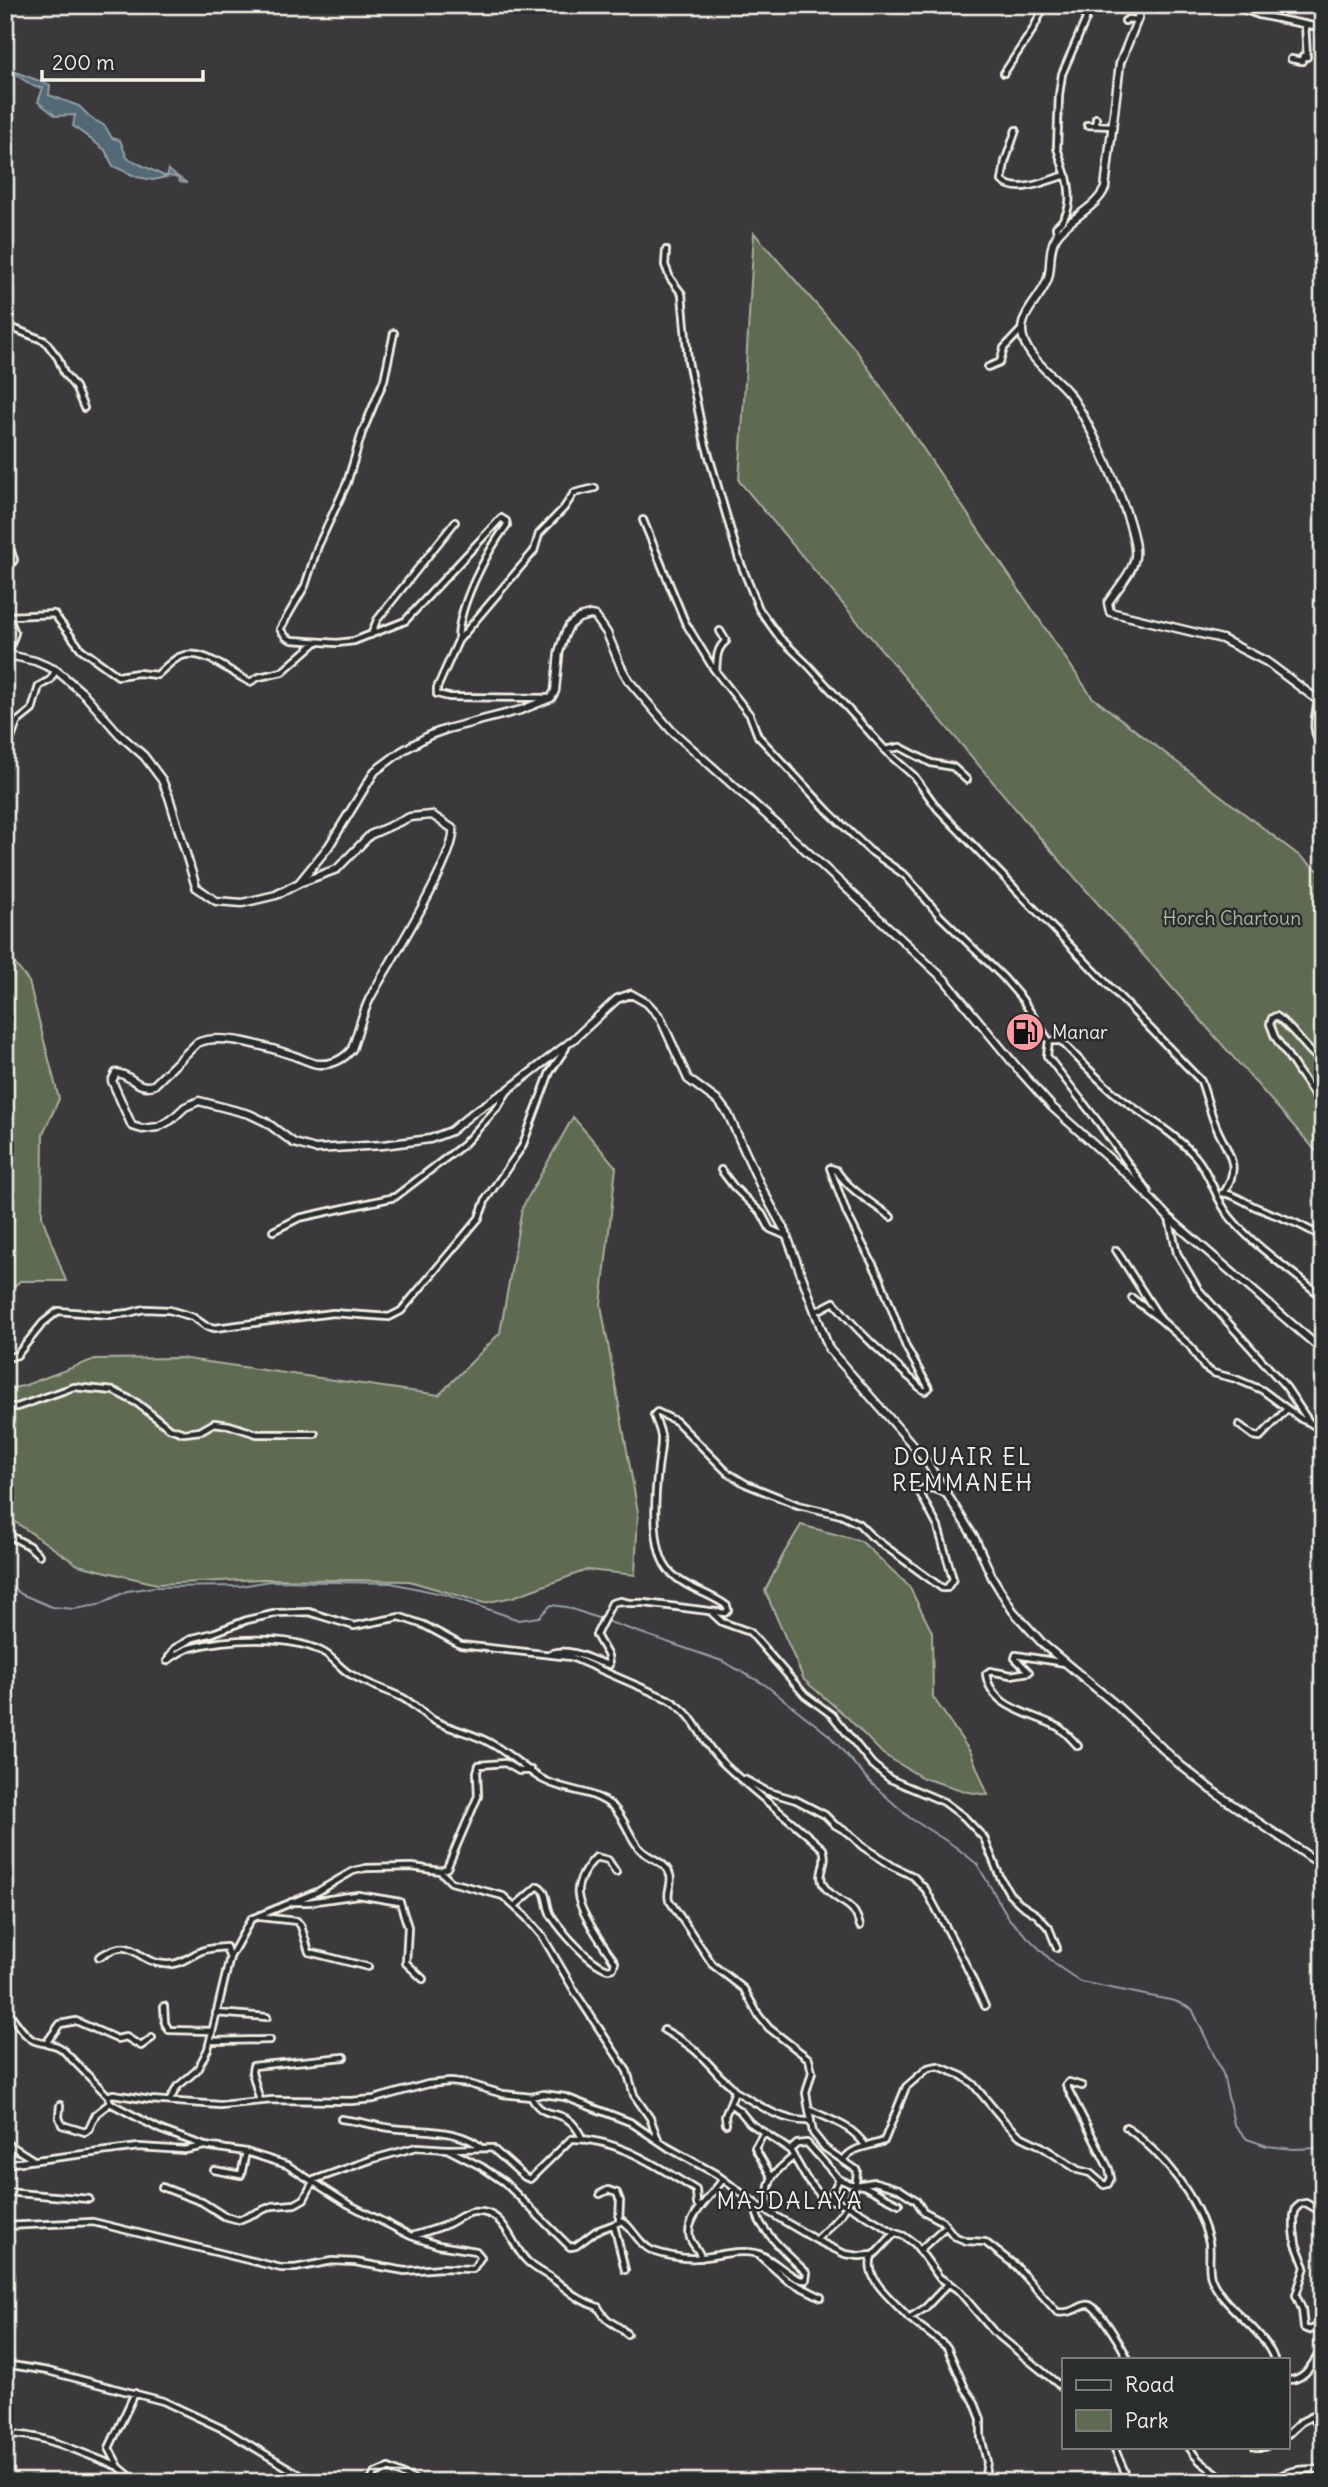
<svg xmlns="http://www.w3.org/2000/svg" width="1328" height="2487" viewBox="0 0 1328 2487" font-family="Delius,sans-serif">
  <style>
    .green { fill: #5e6b52; stroke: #a9ae9d; stroke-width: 2 }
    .water { fill: #536977; stroke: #939fa4; stroke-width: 2 }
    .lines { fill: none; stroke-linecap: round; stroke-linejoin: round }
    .stream { stroke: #939fa4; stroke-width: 2 }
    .street-casing { stroke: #f4f1e8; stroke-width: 10 }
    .secondary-casing { stroke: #f4f1e8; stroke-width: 11 }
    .street { stroke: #2a2d2e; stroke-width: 4.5 }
    .secondary { stroke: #2a2d2e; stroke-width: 6 }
    .labels { text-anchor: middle; stroke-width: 5; stroke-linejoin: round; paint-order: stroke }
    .park-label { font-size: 19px; fill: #b0b5a4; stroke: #2a2d2e }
    .poi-label { font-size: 19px; fill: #f4f1e8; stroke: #2a2d2e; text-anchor: start }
    .quarter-label { font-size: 23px; letter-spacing: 2px; fill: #f4f1e8; stroke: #2a2d2e }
  </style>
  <rect width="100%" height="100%" fill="#3c393c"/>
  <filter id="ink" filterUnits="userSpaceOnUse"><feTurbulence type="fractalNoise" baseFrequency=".0143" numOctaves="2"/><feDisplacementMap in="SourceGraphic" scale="14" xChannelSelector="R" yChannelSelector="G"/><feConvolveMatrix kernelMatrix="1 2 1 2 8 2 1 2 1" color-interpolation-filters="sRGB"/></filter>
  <g filter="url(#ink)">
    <path class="green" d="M754 233 856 350 1092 697 1323 874V1159L1041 839 739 481Z
      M5 951 29 982 59 1099 43 1134 42 1217 66 1281H20L5 1295Z
      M573 1117 616 1167 601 1305 638 1512 635 1575 587 1570 513 1597 484 1603 409 1581 263 1579 157 1584 78 1565 5 1515V1389L23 1386 95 1359 180 1358 439 1395 500 1333 522 1208Z
      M801 1525 861 1541 909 1586 932 1632 933 1697 971 1753 988 1795 968 1792 923 1778 883 1754 847 1717 804 1680 765 1591 783 1555Z"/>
    <path class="water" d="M5 68 50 85 49 95 79 106 91 118 105 126 112 138 120 140 127 158 164 176 168 175V170L187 183 180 182 178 178 170 176 153 180 137 177 113 166 105 150 73 126 75 115 56 116 38 102 43 88 35 87Z"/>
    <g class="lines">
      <path class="stream" d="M5 1582 21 1594 52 1607 74 1609 98 1605 127 1591 155 1587 241 1586 270 1581 391 1583 447 1595 519 1620 539 1617 551 1605 566 1607 722 1661 764 1684 829 1735 870 1782 910 1818 953 1845 977 1864 1010 1920 1056 1965 1081 1982 1175 2001 1192 2009 1223 2074 1234 2124 1247 2139 1267 2146 1293 2149 1323 2148"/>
      <g class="street-casing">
        <path id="street" d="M1231 5 1259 15 1323 28
          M1125 21 1128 19 1137 20
          M1291 59 1302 61 1303 56 1307 57 1305 24
          M1004 73 1032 31 1045 5
          M1096 118V125
          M1087 125 1113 126
          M1016 130 1005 162 1002 181C1019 195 1044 181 1063 176L1067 177C1071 196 1072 214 1056 227L1057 235
          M1066 176 1057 148 1059 95 1062 74 1086 19 1083 5
          M666 250 665 265 670 278 682 294 688 361 704 439 739 559 759 609 780 638 808 665 891 756 914 776 938 809 1201 1081C1207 1098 1211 1117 1219 1133 1231 1157 1240 1167 1224 1193
          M5 325 45 341 58 358 64 373 75 387 84 408
          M394 333 384 380 362 433 347 483 318 546 305 586 280 629 286 637 292 640 337 643 354 641 405 621 501 518 506 521 507 525C486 553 458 606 458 641
          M988 367 1000 362 1004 348 1021 330
          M643 520 685 622 713 668 750 715 758 736 829 812 869 850 906 876 940 916 1003 977 1022 999 1049 1041H1061C1081 1061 1101 1084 1123 1100 1148 1118 1175 1134 1195 1156 1211 1174 1215 1199 1230 1217 1255 1248 1293 1271 1323 1298
          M5 547 11 551 14 560 5 572
          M5 609 15 633 7 655
          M10 616 54 614 81 649 118 676 138 673 157 675C164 669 171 661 179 657 202 646 230 673 250 682L259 677 282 672 315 643
          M371 635 377 620 455 522
          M716 671C717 659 716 649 726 641L720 631
          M549 698 449 697 437 694V688L458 641 529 557 534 551 539 534 564 508 574 493 595 488
          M1318 700C1314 722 1311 730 1323 750
          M5 748 9 744 17 722 32 710 39 686 50 680 56 670
          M885 750 900 747 931 763 953 767 967 780
          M1049 1041 1047 1056 1099 1123 1148 1192
          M1323 1063C1305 1050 1293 1027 1276 1016L1272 1018 1270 1024 1275 1037 1323 1108
          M721 1170 734 1187 762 1214 770 1229 786 1236
          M1222 1193C1236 1194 1245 1203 1258 1208 1281 1218 1301 1223 1323 1238
          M1169 1218 1177 1253 1198 1289 1286 1387 1310 1423 1323 1431
          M273 1231 299 1218 395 1197 463 1145 498 1107 507 1092
          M1116 1250 1161 1320 1190 1346 1204 1367 1213 1373 1236 1379 1262 1390 1301 1419 1310 1423
          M1132 1298 1161 1320
          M815 1312 834 1302C857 1331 882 1353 909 1377 916 1382 918 1388 925 1391L929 1388 906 1347 880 1278 847 1214 830 1168 836 1170C849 1190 872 1203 891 1217
          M5 1353 11 1357 17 1355 43 1323 58 1311 109 1315 129 1313 144 1309 169 1310 193 1317 206 1326 215 1328 333 1313 389 1317 401 1311 479 1218 486 1199 522 1147 550 1072 566 1048
          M5 1407H17L74 1387 114 1391 137 1403 169 1428 184 1433 200 1431 214 1423 229 1425 257 1434H315
          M1239 1425 1254 1436 1260 1437 1287 1409
          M5 1533 29 1546 39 1555
          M711 1612 722 1622 750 1632 805 1695 832 1715 872 1764 890 1779 944 1802 964 1817 984 1838 1000 1877 1009 1893 1020 1904 1037 1915 1049 1928 1057 1948
          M552 1653C576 1648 587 1660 609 1665L608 1656 596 1635 612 1603 620 1601 629 1603H645L725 1613 728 1610 727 1606C710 1593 687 1589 671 1573 650 1553 655 1495 658 1468 659 1458 662 1446 661 1436 660 1429 656 1421 654 1415L657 1412 676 1421 728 1473 746 1484 798 1505 841 1515 859 1524 871 1536 942 1588H947L953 1579 938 1527 920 1493 922 1489C931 1487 938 1489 946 1494
          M169 1657 175 1648 193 1638 213 1633 247 1620 278 1613 309 1612 354 1626 400 1617 424 1625 461 1645 571 1657 668 1699C699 1717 698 1738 720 1760 752 1792 790 1818 823 1849 829 1863 816 1874 824 1886 838 1906 853 1898 860 1926
          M167 1661C174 1656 182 1650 190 1648 226 1638 288 1635 321 1651 333 1656 339 1668 350 1674 367 1684 386 1690 403 1698 414 1704 422 1714 433 1720 452 1730 474 1733 492 1744 508 1753 524 1768 540 1778 563 1792 591 1788 613 1807 626 1819 629 1839 642 1851 651 1859 666 1862 670 1875 673 1884 666 1891 669 1900L713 1965 744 1989 759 2016 769 2028 809 2059 812 2072 806 2093 813 2133 825 2148 857 2170C856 2205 838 2218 816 2240
          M1065 1663 1016 1655 1015 1658 1029 1672 1011 1675 990 1671 986 1674C991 1709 1032 1713 1058 1727 1066 1732 1072 1740 1078 1746
          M744 1779 766 1791 796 1800 825 1815 835 1825 849 1833 862 1846 894 1867 913 1876 926 1890 962 1957 985 2006
          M440 1871 451 1882 503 1896 526 1917 543 1937 577 1995 627 2071 634 2095 650 2118 658 2139
          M291 1902H309L358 1895 400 1902 408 1927 406 1963 423 1979
          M515 1906 538 1886C549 1892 545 1904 551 1915 562 1932 589 1963 608 1969L613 1968 615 1962C605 1948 579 1911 578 1895 576 1882 587 1866 596 1857L608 1860 616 1872
          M260 1917 297 1921 301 1926 309 1952 368 1967
          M99 1957C135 1934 133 1961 164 1964 178 1966 187 1958 199 1952 207 1948 217 1948 226 1947L229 1956
          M164 2006 165 2023 169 2030 212 2031
          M5 2007C13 2017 23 2036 35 2041 45 2045 53 2042 62 2049L108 2096
          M216 2013 267 2017
          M664 2030C693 2046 698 2052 720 2076 725 2081 731 2084 735 2091L725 2116 726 2124
          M210 2041 270 2040
          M47 2042 60 2024 76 2021 117 2039 126 2037 141 2046 152 2038
          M735 2091C758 2104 781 2122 809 2121
          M531 2097C546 2125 565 2102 582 2138
          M170 2100 177 2087 197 2070 208 2049 230 1957 251 1919 317 1892 353 1871 366 1868 412 1867 440 1871 447 1868 478 1796 477 1772 479 1765 505 1763 519 1771 531 1770
          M260 2101 252 2072 253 2066 344 2057
          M730 2104 740 2111 750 2123 790 2150 806 2178 823 2198 848 2205 895 2233
          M60 2105 59 2117 62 2125 85 2132 89 2129 96 2114 110 2103
          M810 2110C831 2120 851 2125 865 2145
          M341 2119C361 2121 381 2128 401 2129 423 2130 464 2131 480 2147
          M1126 2127C1163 2154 1198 2197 1209 2242 1211 2254 1207 2269 1212 2280 1225 2310 1263 2328 1274 2359
          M764 2132 755 2148 771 2176
          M5 2142 32 2159
          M448 2149 492 2148 525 2177 530 2179 571 2139C616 2137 660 2168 696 2190L697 2204 700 2208
          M790 2150 797 2144 807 2143 839 2179 850 2184 864 2186 899 2204
          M844 2159C854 2146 869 2147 884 2141L906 2087 928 2068 938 2066 962 2076 973 2084 1005 2122 1020 2136 1041 2146 1078 2170 1090 2173 1104 2185 1108 2184 1111 2178 1109 2169 1066 2085 1069 2082 1082 2086
          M5 2164 139 2147 185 2150 204 2146
          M214 2170 241 2175 246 2152
          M856 2185 875 2182 899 2189 916 2200 923 2211 942 2221 954 2236 966 2241 985 2242 1016 2266 1057 2312C1073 2315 1082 2303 1089 2305 1099 2307 1123 2349 1128 2359
          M162 2187 202 2202 224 2216 239 2220 272 2206 295 2204 304 2199 314 2180 373 2159 417 2147 447 2149 482 2167 504 2182 570 2247 576 2246 596 2231 623 2221C634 2230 639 2245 653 2251 665 2255 683 2259 696 2258 715 2257 735 2249 755 2253 772 2256 792 2282 806 2280L807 2273C795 2262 762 2232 758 2217 756 2213 758 2211 760 2207
          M5 2192 89 2199
          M600 2194 608 2190 617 2193 620 2201 619 2222
          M829 2200 839 2179
          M769 2212C767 2179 768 2178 793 2157
          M1323 2213 1306 2203 1301 2204 1296 2208 1294 2216V2230L1296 2244 1305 2267 1296 2295 1302 2309 1304 2328 1310 2330 1323 2324
          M614 2225 625 2270
          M5 2226 93 2222 281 2268H295L332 2261 355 2262 405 2271 441 2268 473 2269 481 2257 476 2251 438 2245 411 2236 348 2204 287 2165 246 2152 205 2146 180 2137 161 2130 110 2103 108 2096 113 2094 150 2100 220 2105 272 2100 351 2101 374 2099 428 2084 450 2082 469 2084 503 2094 531 2097 543 2094 565 2097 630 2122 669 2148 716 2174 760 2207 816 2240 845 2254 859 2256 874 2255 895 2233 904 2236 915 2244 939 2277 958 2290 993 2331 1064 2389
          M412 2236C424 2232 437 2229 448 2224 456 2220 465 2213 473 2212 506 2209 509 2242 526 2260 534 2269 547 2274 557 2282 570 2292 581 2302 598 2307 610 2327 615 2321 627 2334
          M920 2250 946 2226
          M761 2257 787 2280 821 2297
          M872 2257C863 2280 896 2302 909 2318L925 2308 949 2283
          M701 2258C699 2249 692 2245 690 2238 684 2218 713 2195 723 2179
          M909 2318 947 2347 965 2388 974 2401 981 2419V2437L987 2462 984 2482
          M5 2364 48 2371 163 2401 225 2430 312 2482
          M1288 2380C1307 2380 1313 2361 1323 2348
          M135 2393 109 2448 119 2467 137 2482
          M1323 2407 1313 2416 1315 2421 1323 2420
          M5 2434C45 2433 82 2454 119 2467
          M1288 2434 1301 2422 1313 2416
          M1114 2447 1129 2482
          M1189 2447C1201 2468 1214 2467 1226 2482
          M1255 2447H1265
          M5 2451 7 2458 5 2461
          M5 2481 8 2482
          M370 2482 375 2473 389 2468 419 2482
          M1271 2482C1285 2470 1304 2468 1323 2470"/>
      </g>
      <g class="secondary-casing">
        <path id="secondary" d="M1140 5 1138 18 1120 63 1105 188C1095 210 1069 217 1056 237 1048 250 1052 264 1048 278 1043 296 1022 311 1022 331 1023 355 1051 373 1066 390 1087 413 1139 527 1135 557 1133 572 1116 590 1108 603L1110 612 1222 639 1267 662 1323 704
          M5 654 35 661 56 670 84 694 119 734 144 756 162 780 169 797 196 887 216 901 242 903 276 895 299 883 329 846 375 771 402 751 430 735 447 729 521 710 551 698 555 691 559 652 565 634 569 626 579 618 590 615 595 616 607 633 621 667 629 681 671 730 799 844 945 980 1019 1070 1052 1107 1130 1177 1169 1218 1323 1351
          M299 883 337 869 370 835 410 817 432 815 453 829C457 857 386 968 370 998 362 1014 358 1033 352 1049 344 1059 332 1065 318 1064 310 1063 301 1058 292 1055 267 1047 221 1032 197 1043L154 1085C136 1090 132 1074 116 1073L112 1081 132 1126 142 1129 158 1127 171 1120 185 1107 199 1101 249 1114 266 1122 294 1143 315 1149 383 1145 430 1139 451 1131 474 1112 508 1090 574 1039 617 999 631 994 647 1003 660 1017 688 1079 719 1102 728 1114 762 1189 785 1231 829 1349 925 1459 975 1539 992 1577 1013 1611 1044 1645 1115 1704 1179 1764 1217 1794 1323 1866"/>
      </g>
      <use href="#street" class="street"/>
      <use href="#secondary" class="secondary"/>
    </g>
  </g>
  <defs>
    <g id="fuel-disc" transform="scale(2.0125)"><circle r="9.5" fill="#ff9aa2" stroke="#2a2d2e"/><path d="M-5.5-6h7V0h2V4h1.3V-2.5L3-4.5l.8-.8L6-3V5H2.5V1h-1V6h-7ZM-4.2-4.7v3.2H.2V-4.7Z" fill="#111"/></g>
  </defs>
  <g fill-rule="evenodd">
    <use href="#fuel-disc" x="1025" y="1032"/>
  </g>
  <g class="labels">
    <g class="park-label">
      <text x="1232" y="925">Horch Chartoun</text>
    </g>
    <g class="poi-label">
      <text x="1052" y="1039">Manar</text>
    </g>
    <g class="quarter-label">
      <text x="963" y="1465">DOUAIR EL<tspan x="963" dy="26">REMMANEH</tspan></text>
      <text x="790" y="2209">MAJDALAYA</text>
    </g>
  </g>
  <rect width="1328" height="2487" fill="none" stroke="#2a2d2e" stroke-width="28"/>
  <rect x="14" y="14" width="1300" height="2459" fill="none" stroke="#f4f1e8" stroke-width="2.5" filter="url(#ink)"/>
  <rect x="1062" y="2358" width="228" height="91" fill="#2a2d2e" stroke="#7b7b78" stroke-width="2"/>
  <rect x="1076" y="2380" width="35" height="10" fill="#2a2d2e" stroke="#7b7b78" stroke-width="2"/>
  <text x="1125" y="2392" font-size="21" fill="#f4f1e8">Road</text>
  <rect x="1076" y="2410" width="35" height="21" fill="#5e6b52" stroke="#7b7b78" stroke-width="2"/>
  <text x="1125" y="2428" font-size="21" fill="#f4f1e8">Park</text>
  <path d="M42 70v10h161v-10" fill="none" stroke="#f4f1e8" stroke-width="3.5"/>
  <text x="52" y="70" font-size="21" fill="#f4f1e8" stroke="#2a2d2e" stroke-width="5" paint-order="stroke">200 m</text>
</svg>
